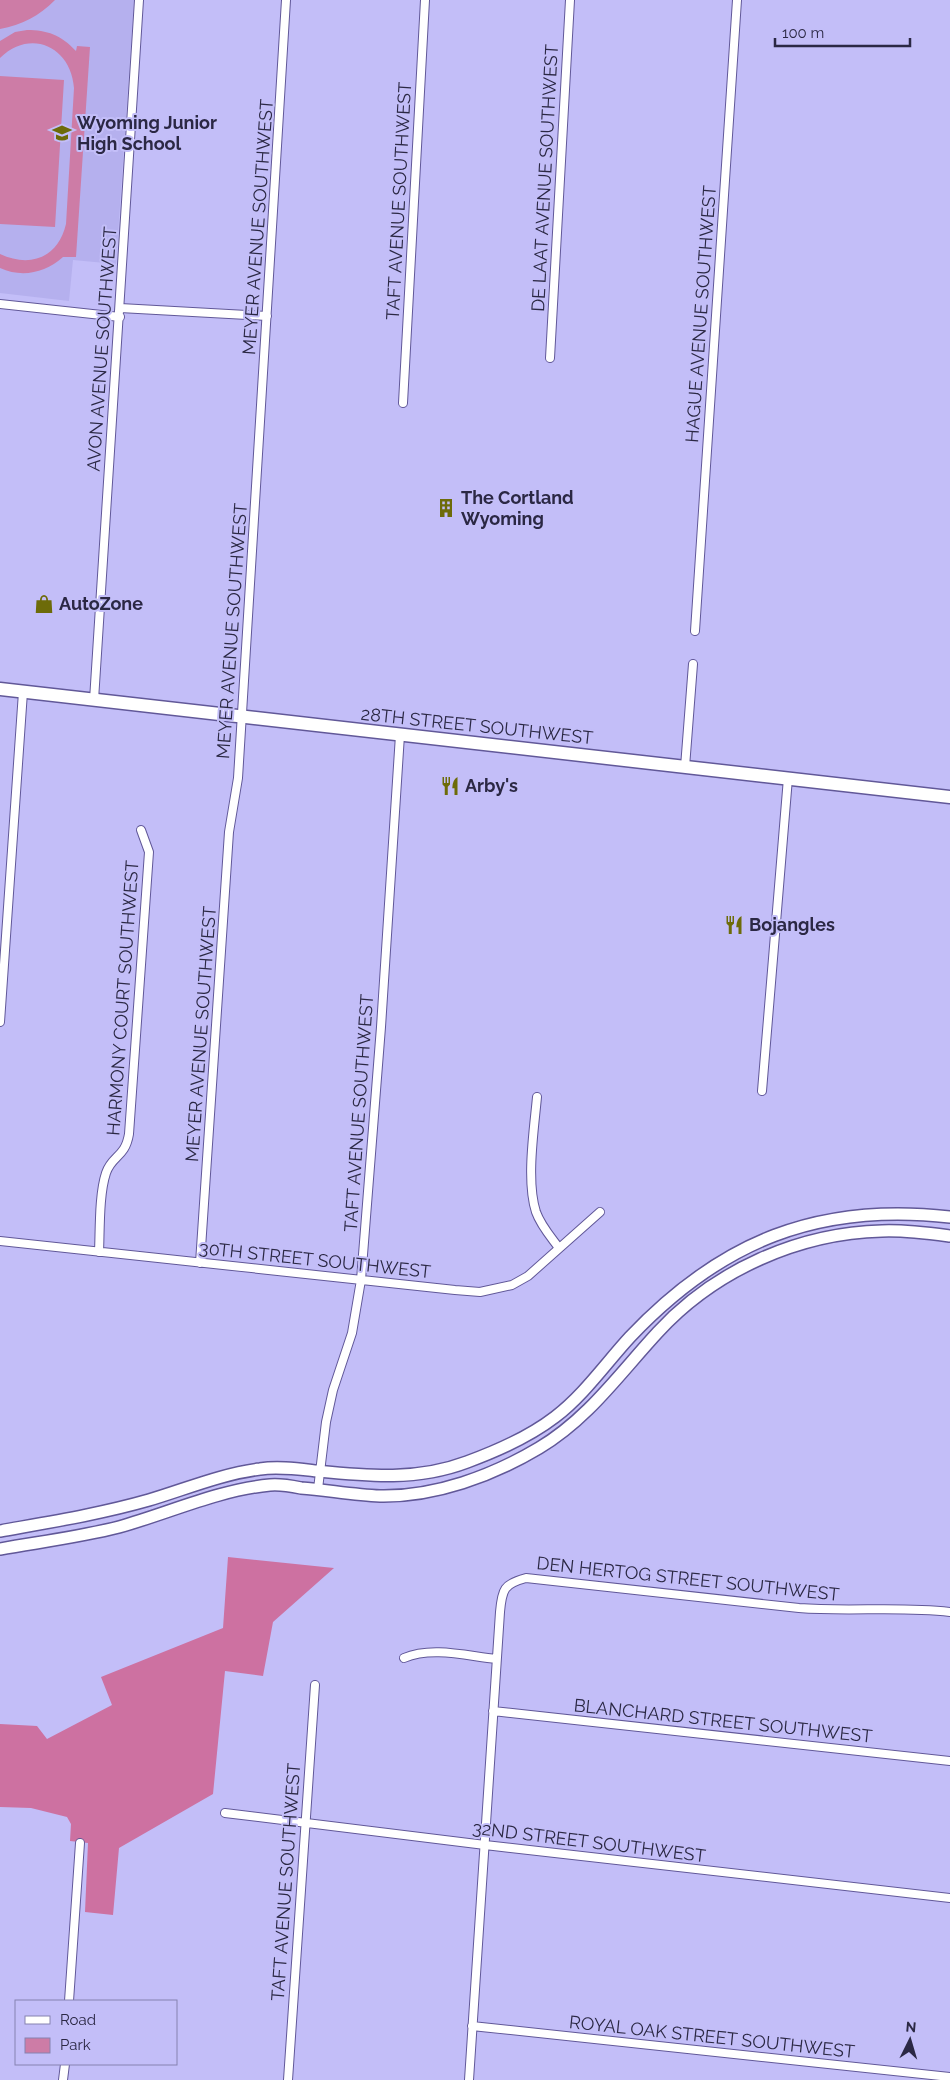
<svg xmlns="http://www.w3.org/2000/svg" width="950" height="2080" viewBox="0 0 950 2080" font-family="Raleway,sans-serif">
  <style>
    .built { fill: #b5b0ee }
    .green { fill: #cd7ca6 }
    .forest { fill: #cd71a1 }
    .lines { fill: none; stroke-linecap: round; stroke-linejoin: round }
    .street-casing { stroke: #615898; stroke-width: 10 }
    .secondary-casing { stroke: #615898; stroke-width: 14 }
    .primary-casing { stroke: #615898; stroke-width: 15 }
    .street { stroke: #fff; stroke-width: 8 }
    .secondary { stroke: #fff; stroke-width: 11 }
    .primary { stroke: #fff; stroke-width: 12 }
    .labels { text-anchor: middle; stroke-width: 4; stroke-linejoin: round; paint-order: stroke }
    .poi-label { font-size: 18px; font-weight: bold; fill: #2b2844; stroke: #c3bef8; text-anchor: start }
    .street-label { font-size: 18px; fill: #2b2844; stroke: #c3bef8 }
  </style>
  <rect width="100%" height="100%" fill="#c3bef8"/>
  <path class="built" d="M0 0H134L116 264 73 260 69 301 0 293Z"/>
  <path class="green" d="M0 0H55C39 16 22 25 0 29Z
    M27 30C47 30 61 35 76 51L77 46 90 47 76 257H63C45 273 22 278 0 268V254C30 268 58 258 66 224L74 88C71 47 31 28 0 58V41L15 32Z
    M0 76 64 80 55 227 0 224Z"/>
  <path class="forest" d="M228 1557 334 1568 273 1622 263 1676 225 1671 213 1794 119 1848 113 1915 85 1912 88 1843 70 1841 71 1824 67 1817 31 1808 0 1807V1724L37 1726 47 1739 112 1705 101 1677 223 1628Z"/>
  <g class="lines">
    <g class="street-casing">
      <path id="street" d="M0 304 120 317
        M120 308 267 316
        M550 358 570 0
        M403 403 425 0
        M695 631 737 0
        M94 700 139 0
        M685 767 693 664
        M0 1022 23 692
        M762 1091 788 778
        M537 1097C534 1130 526 1181 536 1212 541 1226 551 1237 559 1248
        M0 1241 455 1290 480 1292 512 1285 528 1276 600 1212
        M99 1252C100 1229 99 1194 106 1173 112 1155 125 1158 129 1134L149 852 141 830
        M200 1263 229 832 238 778 286 0
        M318 1489 326 1422 333 1390 352 1333 361 1280 381 1027 400 735
        M404 1658C432 1646 467 1656 496 1659
        M493 1711 950 1761
        M225 1813 485 1845 950 1898
        M69 2001 80 1843
        M472 2026 950 2077
        M63 2080 65 2064
        M288 2080 315 1685
        M469 2080 500 1612C502 1589 504 1584 526 1578L799 1608C849 1612 900 1606 950 1612"/>
    </g>
    <g class="secondary-casing">
      <path id="secondary" d="M0 1531C50 1522 100 1514 149 1500 186 1489 221 1474 260 1469 278 1466 299 1469 317 1471 368 1476 417 1481 467 1462 497 1451 529 1437 555 1417 584 1395 606 1363 630 1337 721 1241 818 1202 950 1217
        M0 1549C39 1542 80 1537 119 1527 169 1513 218 1490 270 1485 280 1484 291 1486 301 1488 327 1490 354 1495 380 1496 435 1497 492 1476 539 1448 588 1419 620 1373 658 1332 715 1270 799 1233 882 1231 905 1230 927 1233 950 1236"/>
    </g>
    <g class="primary-casing">
      <path id="primary" d="M0 689 950 797"/>
    </g>
    <use href="#street" class="street"/>
    <use href="#secondary" class="secondary"/>
    <use href="#primary" class="primary"/>
  </g>
  <defs>
    <g id="school-bare" transform="scale(1.5)"><path d="M0-5L7-2L0 1L-7-2ZM-4 1L0 2.5L4 1V4Q0 6-4 4Z" fill="#6d6b09" stroke="#c3bef8" stroke-width="2.5" paint-order="stroke"/></g>
    <g id="building-bare" transform="scale(1.5)"><path d="M-4-6H4V6H1V3H-1V6H-4ZM-2.5-4.3h1.7v1.8h-1.7ZM.8-4.3h1.7v1.8H.8ZM-2.5-1h1.7V.8h-1.7ZM.8-1h1.7V.8H.8Z" fill="#6d6b09" stroke="#c3bef8" stroke-width="2.5" paint-order="stroke"/></g>
    <g id="shop-bare" transform="scale(1.5)"><path d="M-5-2.5h2.3a2.7 3.5 0 0 1 5.4 0H5L5.5 6h-11ZM-1.5-2.5h3a1.5 2.3 0 0 0-3 0Z" fill="#6d6b09" stroke="#c3bef8" stroke-width="2.5" paint-order="stroke"/></g>
    <g id="restaurant-bare" transform="scale(1.5)"><path d="M-5-6h1v4h1v-4h1v4h1v-4h1v5L-1.5 .5V6h-2V.5L-5-1ZM5-6V6H3V1.5H1.5Q1.5-4 5-6Z" fill="#6d6b09" stroke="#c3bef8" stroke-width="2.5" paint-order="stroke"/></g>
  </defs>
  <g fill-rule="evenodd">
    <use href="#school-bare" x="62" y="133"/>
    <use href="#building-bare" x="446" y="508"/>
    <use href="#shop-bare" x="44" y="604"/>
    <use href="#restaurant-bare" x="450" y="786"/>
    <use href="#restaurant-bare" x="734" y="925"/>
  </g>
  <g class="labels">
    <g class="poi-label">
      <text x="77" y="129">Wyoming Junior<tspan x="77" dy="21">High School</tspan></text>
      <text x="461" y="504">The Cortland<tspan x="461" dy="21">Wyoming</tspan></text>
      <text x="59" y="610">AutoZone</text>
      <text x="465" y="792">Arby's</text>
      <text x="749" y="931">Bojangles</text>
    </g>
    <g class="street-label">
      <text transform="translate(545 178) rotate(-87)" y="6">DE LAAT AVENUE SOUTHWEST</text>
      <text transform="translate(399 201) rotate(-87)" y="6">TAFT AVENUE SOUTHWEST</text>
      <text transform="translate(258 227) rotate(-86)" y="6">MEYER AVENUE SOUTHWEST</text>
      <text transform="translate(701 314) rotate(-86)" y="6">HAGUE AVENUE SOUTHWEST</text>
      <text transform="translate(102 349) rotate(-86)" y="6">AVON AVENUE SOUTHWEST</text>
      <text transform="translate(232 631) rotate(-86)" y="6">MEYER AVENUE SOUTHWEST</text>
      <text transform="translate(477 726) rotate(6)" y="6">28TH STREET SOUTHWEST</text>
      <text transform="translate(123 998) rotate(-86)" y="6">HARMONY COURT SOUTHWEST</text>
      <text transform="translate(201 1034) rotate(-86)" y="6">MEYER AVENUE SOUTHWEST</text>
      <text transform="translate(359 1113) rotate(-86)" y="6">TAFT AVENUE SOUTHWEST</text>
      <text transform="translate(315 1260) rotate(6)" y="6">30TH STREET SOUTHWEST</text>
      <text transform="translate(688 1579) rotate(6)" y="6">DEN HERTOG STREET SOUTHWEST</text>
      <text transform="translate(723 1721) rotate(6)" y="6">BLANCHARD STREET SOUTHWEST</text>
      <text transform="translate(589 1842) rotate(7)" y="6">32ND STREET SOUTHWEST</text>
      <text transform="translate(286 1882) rotate(-86)" y="6">TAFT AVENUE SOUTHWEST</text>
      <text transform="translate(712 2037) rotate(6)" y="6">ROYAL OAK STREET SOUTHWEST</text>
    </g>
  </g>
  <rect x="15" y="2000" width="162" height="65" fill="#c3bef8" stroke="#8682b0"/>
  <rect x="25" y="2016" width="25" height="8" fill="#ffffff" stroke="#8682b0"/>
  <text x="60" y="2025" font-size="15" fill="#2b2844">Road</text>
  <rect x="25" y="2038" width="25" height="15" fill="#cd7ca6" stroke="#8682b0"/>
  <text x="60" y="2050" font-size="15" fill="#2b2844">Park</text>
  <g transform="translate(910 2040) rotate(5)" stroke="#c3bef8" stroke-width="4" paint-order="stroke">
  <path d="M0-4L9 19L0 12L-9 19Z" fill="#2b2844"/>
  <text y="-8" font-size="14" font-weight="bold" text-anchor="middle" fill="#2b2844">N</text>
  </g>
  <path d="M775 38v8h135v-8" fill="none" stroke="#2b2844" stroke-width="2.5"/>
  <text x="782" y="38" font-size="15" fill="#2b2844" stroke="#c3bef8" stroke-width="4" paint-order="stroke">100 m</text>
</svg>
